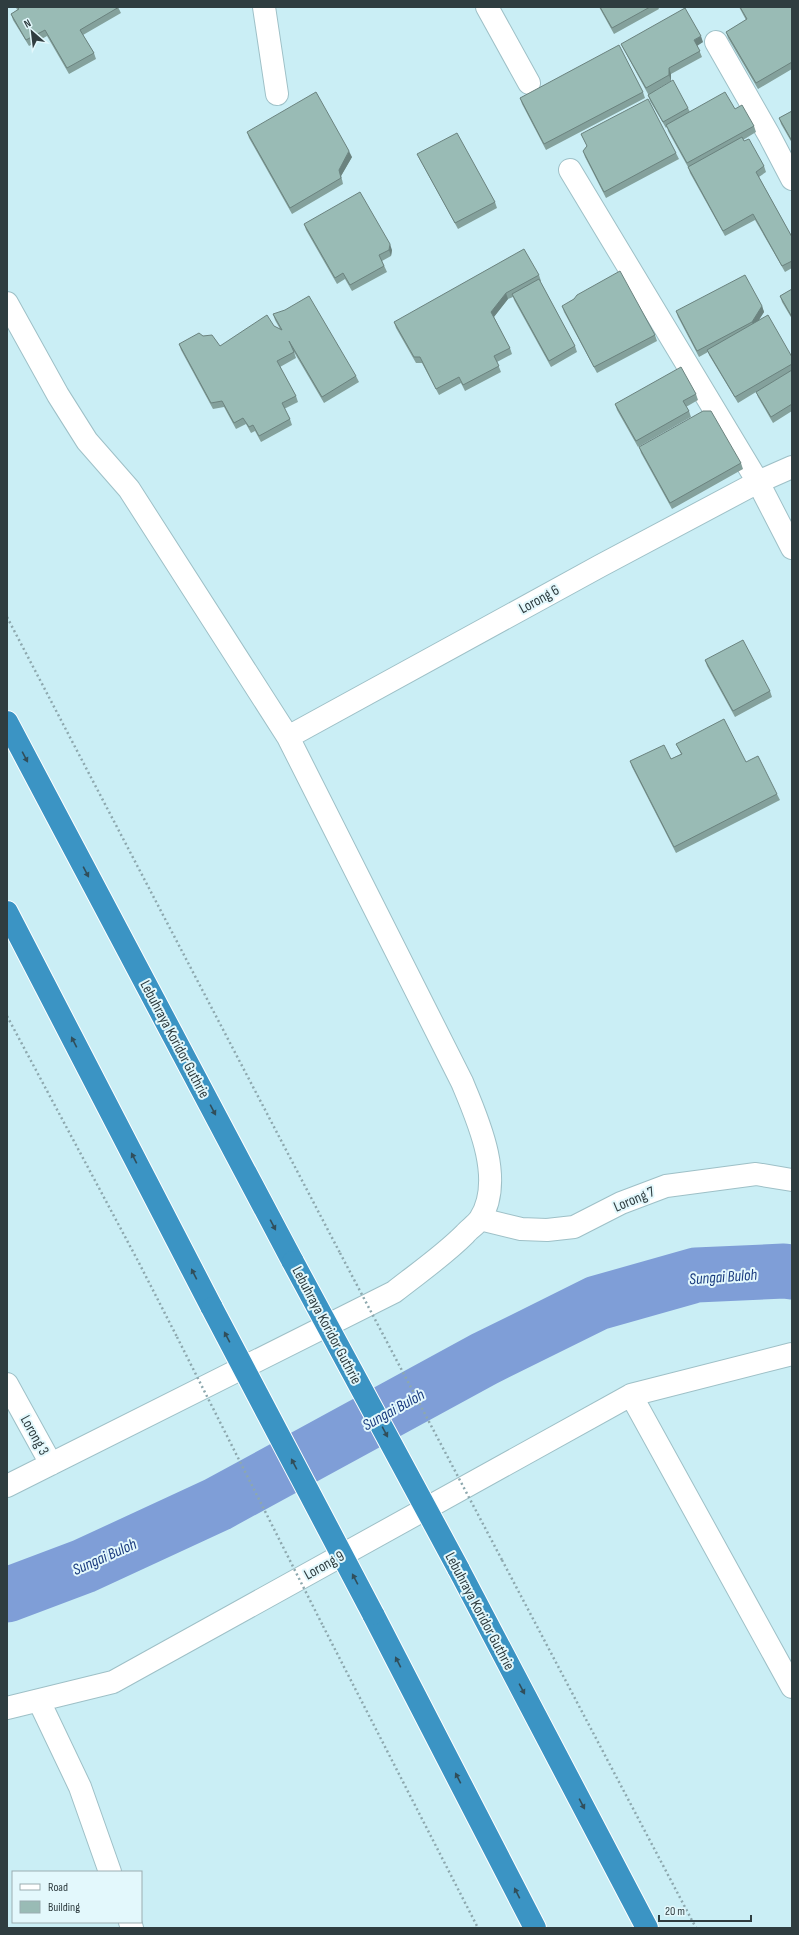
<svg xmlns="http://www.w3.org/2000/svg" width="799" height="1935" viewBox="0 0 799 1935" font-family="'Sofia Sans Condensed',sans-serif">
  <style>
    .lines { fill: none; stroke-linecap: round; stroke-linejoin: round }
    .river { stroke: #7f9ed7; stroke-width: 55 }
    .minor-casing { stroke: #9ec0c7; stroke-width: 24 }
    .highway-casing { stroke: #fff; stroke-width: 24 }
    .path { stroke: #8da8ae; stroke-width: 2.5; stroke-dasharray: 2 3; stroke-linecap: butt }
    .minor { stroke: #fff; stroke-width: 22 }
    .highway { stroke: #3b94c4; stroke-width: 22 }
    .highway-bridge-casing { stroke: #fff; stroke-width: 24; stroke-linecap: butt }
    .path-bridge { stroke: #8da8ae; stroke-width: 2.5; stroke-dasharray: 2 3; stroke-linecap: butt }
    .highway-bridge { stroke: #3b94c4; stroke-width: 22 }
    .wall { fill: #84a19c }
    .shaded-wall { fill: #6b837f }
    .building { fill: #99bbb5; stroke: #6b837f }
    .oneway { fill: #314e5a }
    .labels { text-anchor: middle; stroke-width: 4; stroke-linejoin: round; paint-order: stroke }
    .street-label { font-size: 15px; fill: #2f3d40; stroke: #e3f8fc }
    .water-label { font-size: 16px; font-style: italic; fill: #1a3b7f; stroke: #e3f8fc }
  </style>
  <rect width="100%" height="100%" fill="#caeef5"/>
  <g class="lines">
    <path class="river" d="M7 1595 84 1566 218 1504 484 1359 597 1303 696 1275 784 1271 792 1272"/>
    <g class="minor-casing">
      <path id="minor" d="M264 7 277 94
        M487 7 529 83
        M716 42 769 135 792 179
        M570 170 758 482 792 548
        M7 303 58 395 87 441 129 489 288 737 462 1082C478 1120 505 1180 480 1219 476 1225 469 1229 465 1234 443 1256 418 1273 394 1292L7 1486
        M288 737 600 566 758 482 792 467
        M480 1219 521 1229 547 1230 574 1227 621 1203 666 1186 756 1174 792 1180
        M7 1384 51 1464
        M631 1395 792 1687
        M39 1701 80 1787 110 1872
        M7 1708 113 1682 631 1395 792 1354
        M130 1922 132 1928"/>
    </g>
    <g class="highway-casing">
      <path id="highway" d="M7 722 293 1262
        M7 912 212 1308
        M458 1568 647 1928
        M373 1614 535 1928"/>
    </g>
    <path class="path" d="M7 617 340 1253
      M7 1016 138 1261 177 1337
      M502 1560 696 1928
      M323 1626 478 1928"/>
    <use href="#minor" class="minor"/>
    <use href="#highway" class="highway"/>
    <g class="highway-bridge-casing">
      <path id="highway-bridge" d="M293 1262 458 1568
        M212 1308 373 1614"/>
    </g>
    <path class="path-bridge" d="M340 1253 502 1560
      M177 1337 323 1626"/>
    <use href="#highway-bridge" class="highway-bridge"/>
  </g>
  <path class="wall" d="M16 7H118L121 13 83 35 94 53 96 59 69 74 47 36 29 46 13 20 11 14 17 10Z
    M599 7H658L659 9 614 34Z
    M739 7H792V69L758 89 728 38 726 32 746 20Z
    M703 42 697 45 702 57 671 74V81L656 90 688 108 690 112 735 109 754 126 756 132 743 140 764 166 766 172 759 177 792 237V268L785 272 755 220 725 236 690 173 688 167 668 131 667 127 666 128 650 101 648 95V94L624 50 621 44Z
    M643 92 645 98 546 150 522 104 520 98Z
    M792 111V143L781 124 779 118Z
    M247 132 352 157 341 176 343 184 292 214 249 138Z
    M581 134 676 153 679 159 606 198 585 157 583 151 587 146Z
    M417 154 495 202 497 208 458 229 420 160Z
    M304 224 392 250 391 256 382 261 387 272 352 291 345 279 337 284 306 230Z
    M539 275 541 281H540L575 346 577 352 551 367 514 300 513 297 508 299 494 317 510 348 512 354 497 362 501 372 465 391 461 383 439 395 422 363H416L396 328 394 322Z
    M792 289V319L782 302 780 296Z
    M562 306 655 335 657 341 597 373 564 312Z
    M762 306 764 312 759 319 792 357V411L773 423 758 397 756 392 738 403 709 355 708 352 699 357 678 317 676 311Z
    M273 314 356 376 359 382 324 403 294 352 296 358 280 367 296 396 298 402 284 409 290 419 292 425 261 442 255 431 251 433 246 424 236 429 224 407 213 409 181 350 179 344 203 336 220 346 274 326 280 329 275 320Z
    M696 394 698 400 686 407 689 411 691 417 638 447 617 410 615 404Z
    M639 447 741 463 743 469 672 509 641 453Z
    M705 660 770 691 772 697 735 717 707 666Z
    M676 744 746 762 777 794 780 800 676 853 632 767 630 761 671 759 681 754Z"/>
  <path class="shaded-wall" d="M701 36 703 42 697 46 694 40Z
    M669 68 671 74V81L669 75Z
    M349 151 352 157 341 176 343 184 339 170Z
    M390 244 392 250 391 256 389 250Z
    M506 293 508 299 493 318 491 312Z
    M762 306 764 312 754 328 752 322Z"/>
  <path class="building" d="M17 7H119L80 30 94 53 67 68 45 30 26 40 11 14 19 9Z
    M600 7H650L612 28Z
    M740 7H792V62L756 83 726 32 747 19Z
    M685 8 701 36 694 40 700 51 669 68V75L646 88 621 44Z
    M619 45 643 92 544 144 520 98Z
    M673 80 688 108 663 122 648 95Z
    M316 92 349 151 339 170 341 178 290 208 247 132Z
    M725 92 735 109 742 105 754 126 687 163 666 125Z
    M648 99 676 153 604 192 583 151 587 146 581 134Z
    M792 111V141L779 118Z
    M457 133 495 202 455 223 417 154Z
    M742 137 744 141 749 139 764 166 756 172 792 237V261L782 266 753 214 723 231 688 167Z
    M360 192 390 244 389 250 379 255 384 266 350 285 343 273 335 278 304 224Z
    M524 249 539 275 506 293 491 312 510 348 494 356 499 366 463 385 459 377 436 389 420 357H414L394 322Z
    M620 271 655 335 594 367 562 306 574 299 577 295Z
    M745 275 762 306 752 322 697 351 676 311Z
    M539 279 575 346 549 361 512 294Z
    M792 289V317L780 296Z
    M309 296 356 376 322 397 289 341 294 352 277 361 296 396 282 403 290 419 259 436 253 425 249 427 243 418 234 423 222 401 211 403 179 344 199 333 203 336 212 335 220 346 267 315 274 326 282 330 273 314 285 310Z
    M768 315 792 357V364L735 397 707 350Z
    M681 367 696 394 683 401 689 411 636 441 615 404Z
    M792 370V404L771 417 756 392Z
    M703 411H711L741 463 670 503 639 447Z
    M743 640 770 691 733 711 705 660Z
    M724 719 746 762 758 756 777 794 674 847 630 761 664 745 671 759 682 754 676 744Z"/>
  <defs><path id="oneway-solid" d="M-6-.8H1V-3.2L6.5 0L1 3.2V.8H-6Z"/></defs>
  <g class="oneway">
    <use href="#oneway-solid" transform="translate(25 757) rotate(62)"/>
    <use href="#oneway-solid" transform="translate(86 872) rotate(62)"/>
    <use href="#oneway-solid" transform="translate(74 1042) rotate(-117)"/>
    <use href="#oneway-solid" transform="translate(213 1110) rotate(62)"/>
    <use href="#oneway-solid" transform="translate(134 1158) rotate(-117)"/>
    <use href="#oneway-solid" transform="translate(273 1225) rotate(62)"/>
    <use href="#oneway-solid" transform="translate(194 1274) rotate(-117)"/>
    <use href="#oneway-solid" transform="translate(227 1337) rotate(-118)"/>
    <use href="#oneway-solid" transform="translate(385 1432) rotate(62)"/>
    <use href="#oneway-solid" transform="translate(294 1464) rotate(-118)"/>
    <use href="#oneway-solid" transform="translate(355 1579) rotate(-118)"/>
    <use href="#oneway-solid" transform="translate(398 1662) rotate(-117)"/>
    <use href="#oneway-solid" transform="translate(522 1689) rotate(62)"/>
    <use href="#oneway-solid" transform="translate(458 1778) rotate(-117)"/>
    <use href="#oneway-solid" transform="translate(582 1804) rotate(62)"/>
    <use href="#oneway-solid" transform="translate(517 1893) rotate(-117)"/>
  </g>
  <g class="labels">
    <g class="street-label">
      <text transform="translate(539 599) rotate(-29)" y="5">Lorong 6</text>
      <text transform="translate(175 1039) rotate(62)" y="5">Lebuhraya Koridor Guthrie</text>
      <text transform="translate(634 1199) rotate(-23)" y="5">Lorong 7</text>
      <text transform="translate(327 1325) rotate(62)" y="5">Lebuhraya Koridor Guthrie</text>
      <text transform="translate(35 1435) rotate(61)" y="5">Lorong 3</text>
      <text transform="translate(324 1565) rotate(-29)" y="5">Lorong 9</text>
      <text transform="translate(480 1611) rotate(62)" y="5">Lebuhraya Koridor Guthrie</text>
    </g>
    <g class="water-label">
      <text transform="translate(723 1276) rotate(-4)" y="6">Sungai Buloh</text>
      <text transform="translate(393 1409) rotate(-29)" y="6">Sungai Buloh</text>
      <text transform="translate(104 1556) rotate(-24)" y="6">Sungai Buloh</text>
    </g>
  </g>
  <rect width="799" height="1935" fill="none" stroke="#2f3d40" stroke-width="16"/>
  <rect x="12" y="1871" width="130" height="52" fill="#e3f8fc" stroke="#9badb1"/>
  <rect x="20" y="1884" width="20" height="6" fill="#ffffff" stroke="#9badb1"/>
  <text x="48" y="1891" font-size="12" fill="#2f3d40">Road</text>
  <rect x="20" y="1901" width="20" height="12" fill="#99bbb5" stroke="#9badb1"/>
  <text x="48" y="1911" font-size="12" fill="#2f3d40">Building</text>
  <g transform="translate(32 32) rotate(332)" stroke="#e3f8fc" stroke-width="3" paint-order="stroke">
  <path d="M0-3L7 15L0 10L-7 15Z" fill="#2f3d40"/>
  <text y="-6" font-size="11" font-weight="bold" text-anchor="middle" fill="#2f3d40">N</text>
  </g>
  <path d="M659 1915v6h92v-6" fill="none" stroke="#2f3d40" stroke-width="2"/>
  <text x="665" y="1915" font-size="12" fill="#2f3d40" stroke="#e3f8fc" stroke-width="3" paint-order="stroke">20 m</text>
</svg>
